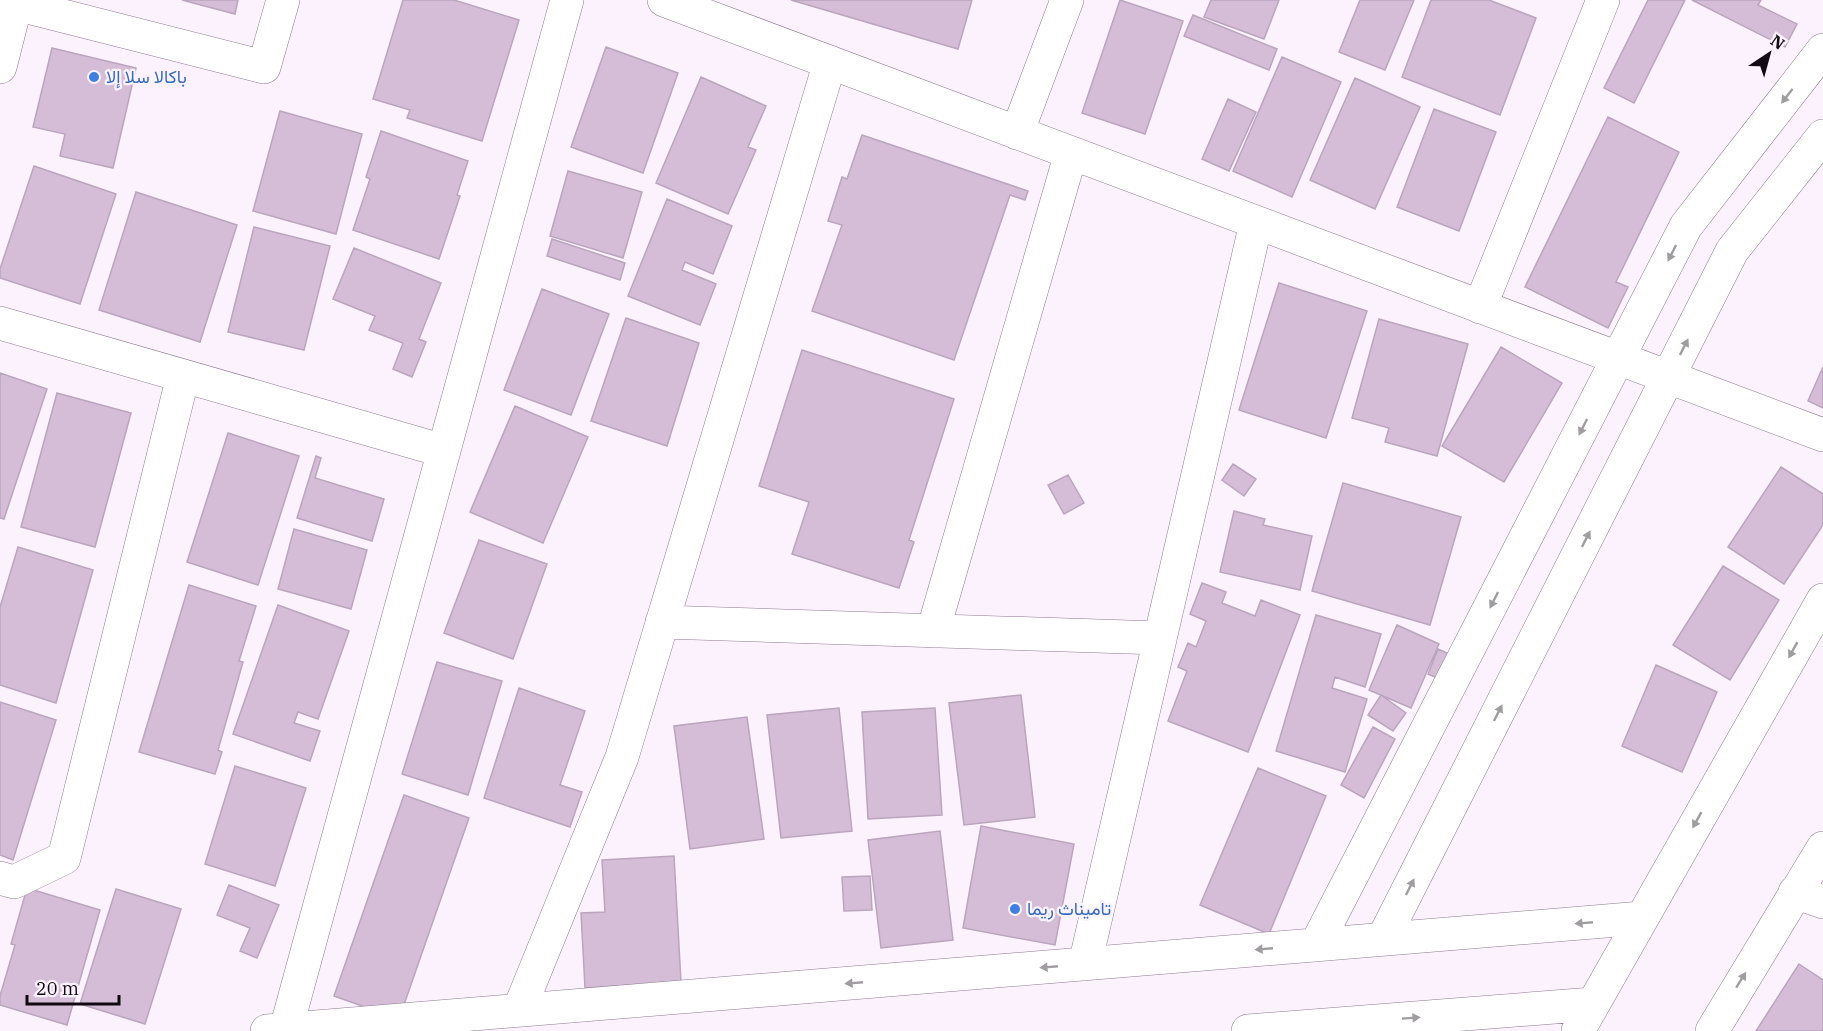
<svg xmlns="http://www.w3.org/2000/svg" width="1823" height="1031" viewBox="0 0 1823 1031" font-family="'IBM Plex Serif',Vazirmatn,serif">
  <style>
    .building { fill: #d5bdd8; stroke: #bba4be; stroke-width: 1.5 }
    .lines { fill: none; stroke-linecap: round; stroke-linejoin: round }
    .minor-casing { stroke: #8f7a93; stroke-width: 34 }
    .minor { stroke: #fff; stroke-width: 33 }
    .oneway { fill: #a09da1 }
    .shop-dot { fill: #3f7fe0; stroke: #fcf2fd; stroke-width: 2 }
    .labels { text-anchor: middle; stroke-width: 4.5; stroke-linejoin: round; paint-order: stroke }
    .shop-label { font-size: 18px; fill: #366cbe; stroke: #fcf2fd; text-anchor: start }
  </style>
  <rect width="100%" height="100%" fill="#fcf2fd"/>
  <path class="building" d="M182 0H238L235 14Z
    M403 0H454L519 20 482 141 407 118 410 110 373 99Z
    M791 0H972L958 49Z
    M1120 0 1183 21 1145 134 1082 113Z
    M1211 0H1279L1264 39 1204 17Z
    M1360 0H1414L1385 70 1339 52Z
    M1431 0H1489L1536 18 1500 115 1402 77Z
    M1648 0H1685L1634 103 1604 88Z
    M1692 0H1761L1758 5 1797 24 1785 47Z
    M1193 15 1277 49 1269 70 1184 36Z
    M606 47 678 73 643 173 571 147Z
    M52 48 136 68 113 168 60 156 65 134 33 127Z
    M1282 57 1341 82 1292 197 1233 171Z
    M701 77 766 106 748 147 756 150 728 214 656 183Z
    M1355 78 1420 107 1375 209 1310 180Z
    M1228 99 1256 112 1229 171 1202 159Z
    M1434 109 1496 132 1459 231 1397 207Z
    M280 111 362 134 336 234 253 211Z
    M1608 117 1679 152 1616 282 1628 287 1608 328 1525 287Z
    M381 131 468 161 457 195 460 196 439 259 353 230 370 179 366 177Z
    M862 135 1028 191 1025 200 1010 195 954 360 812 311 842 225 828 221 842 177 847 179Z
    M34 166 116 194 80 304 0 278V269Z
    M568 171 642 192 623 258 550 236Z
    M136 192 237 225 200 342 99 310Z
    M667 199 732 226 713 274 685 262 682 270 716 284 700 325 628 296Z
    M254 227 330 246 304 350 228 332Z
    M552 239 625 263 620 280 547 256Z
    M354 248 441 283 419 339 426 342 412 377 393 369 403 343 369 330 375 316 333 299Z
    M1279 283 1367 311 1326 438 1239 410Z
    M542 289 609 314 571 415 504 390Z
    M626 318 699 343 667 446 591 421Z
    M1379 319 1468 344 1437 456 1385 442 1389 428 1352 418Z
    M1501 347 1562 383 1504 482 1442 446Z
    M802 350 954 399 909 540 914 542 899 588 792 554 809 502 759 486Z
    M1823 367V408L1808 401Z
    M0 373 47 389 4 519 0 518Z
    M57 393 131 413 95 547 21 527Z
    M515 406 588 437 543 543 470 512Z
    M228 433 299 456 258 585 187 562Z
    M316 456 321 458 315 478 384 499 372 541 297 518Z
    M1233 464 1256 479 1244 496 1222 480Z
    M1781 467 1823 494V525L1784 584 1728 547Z
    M1068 475 1084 503 1064 514 1048 485Z
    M1343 483 1461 517 1430 625 1312 591Z
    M1234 511 1265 519 1263 525 1312 536 1300 590 1220 572Z
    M294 529 367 550 351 609 278 589Z
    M479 540 547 564 513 659 444 633Z
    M18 547 93 570 56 703 0 685V607Z
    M1723 566 1779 600 1730 680 1673 645Z
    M1202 583 1226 592 1222 603 1255 616 1261 600 1300 615 1248 752 1168 721 1187 671 1178 667 1188 643 1196 647 1206 621 1190 614Z
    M189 585 256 606 239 661 243 662 218 750 222 752 215 774 139 752Z
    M278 605 349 631 318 719 298 712 294 723 320 731 310 761 233 734Z
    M1316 615 1381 634 1365 687 1335 677 1332 688 1367 699 1345 772 1276 751Z
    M1397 625 1439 644 1411 708 1369 690Z
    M1438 649 1460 659 1449 683 1428 674Z
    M437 662 502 681 468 795 402 774Z
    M1656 665 1717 692 1682 772 1622 746Z
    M519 688 585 711 560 785 582 792 570 827 484 798Z
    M1021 695 1035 817 964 825 949 703Z
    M1381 695 1406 713 1393 731 1368 715Z
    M0 702 56 720 13 860 0 855Z
    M839 708 852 831 781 838 767 715Z
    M935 708 942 815 868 819 862 712Z
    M747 717 764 839 690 849 674 726Z
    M1373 727 1395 739 1364 798 1341 785Z
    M235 766 306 788 275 886 205 864Z
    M1258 768 1326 796 1269 934 1200 905Z
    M404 795 469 818 399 1019 334 996Z
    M981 826 1074 844 1055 945 963 928Z
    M940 831 953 940 881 948 868 840Z
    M674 856 681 982 585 988 581 913 605 912 602 860Z
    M870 876 872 910 844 911 842 877Z
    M229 885 279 905 257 958 240 951 250 928 217 915Z
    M27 888 100 910 67 1025 0 1005V996L15 945 11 944Z
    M116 889 181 909 145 1024 80 1004Z
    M1799 964 1823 980V1031H1756Z"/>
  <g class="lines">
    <g class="minor-casing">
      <path id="minor" d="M664 0 1823 435
        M16 4 264 67 283 0
        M0 67 17 0
        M1017 133 1067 0
        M1480 307 1603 0
        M0 323 444 451
        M662 622 1160 638
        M933 631 1071 153
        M0 878 14 882 64 858 183 376
        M1795 892 1823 902
        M1383 939 1732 251 1823 136
        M1316 945 1686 226 1823 50
        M1085 964 1256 223
        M519 1010 622 757 830 62
        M286 1029 567 0
        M267 1031 1642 918
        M1248 1031 1593 1004
        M1578 1031 1823 600
        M1712 1031 1823 848"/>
    </g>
    <use href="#minor" class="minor"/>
  </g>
  <defs><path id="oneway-solid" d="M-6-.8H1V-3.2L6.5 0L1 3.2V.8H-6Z" transform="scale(1.5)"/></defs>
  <g class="oneway">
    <use href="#oneway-solid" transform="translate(1787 96) rotate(128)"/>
    <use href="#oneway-solid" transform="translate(1672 253) rotate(117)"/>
    <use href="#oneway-solid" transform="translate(1684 347) rotate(-63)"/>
    <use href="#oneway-solid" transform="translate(1583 427) rotate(117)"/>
    <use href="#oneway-solid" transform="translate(1586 539) rotate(-63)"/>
    <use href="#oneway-solid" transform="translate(1494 600) rotate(117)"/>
    <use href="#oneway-solid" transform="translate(1793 650) rotate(119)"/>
    <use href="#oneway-solid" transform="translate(1498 713) rotate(-63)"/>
    <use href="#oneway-solid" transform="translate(1697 820) rotate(119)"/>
    <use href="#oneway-solid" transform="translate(1410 887) rotate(-63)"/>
    <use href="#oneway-solid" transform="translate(1584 923) rotate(175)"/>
    <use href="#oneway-solid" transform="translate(1264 949) rotate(175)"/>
    <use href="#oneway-solid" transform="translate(1049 967) rotate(175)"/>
    <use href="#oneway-solid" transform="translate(1741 980) rotate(-58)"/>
    <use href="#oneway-solid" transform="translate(854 983) rotate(175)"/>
    <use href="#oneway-solid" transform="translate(1411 1018) rotate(-4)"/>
  </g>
  <g class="shop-dot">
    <circle cx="94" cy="77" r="6"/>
    <circle cx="1015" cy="909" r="6"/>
  </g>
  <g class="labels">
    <g class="shop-label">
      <text x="106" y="83">باكالا سلا إلا</text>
      <text x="1027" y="915">تاميناث ريما</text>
    </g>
  </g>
  <g transform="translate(1769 54) rotate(36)" stroke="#fcf2fd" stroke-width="4.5" paint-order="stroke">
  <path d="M0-4.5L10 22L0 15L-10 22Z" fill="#120a13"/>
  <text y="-9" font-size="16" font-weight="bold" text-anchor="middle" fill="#120a13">N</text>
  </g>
  <path d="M27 995v9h92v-9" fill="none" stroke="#120a13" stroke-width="3"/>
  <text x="36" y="995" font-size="18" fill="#120a13" stroke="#fcf2fd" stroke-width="4.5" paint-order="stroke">20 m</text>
</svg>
